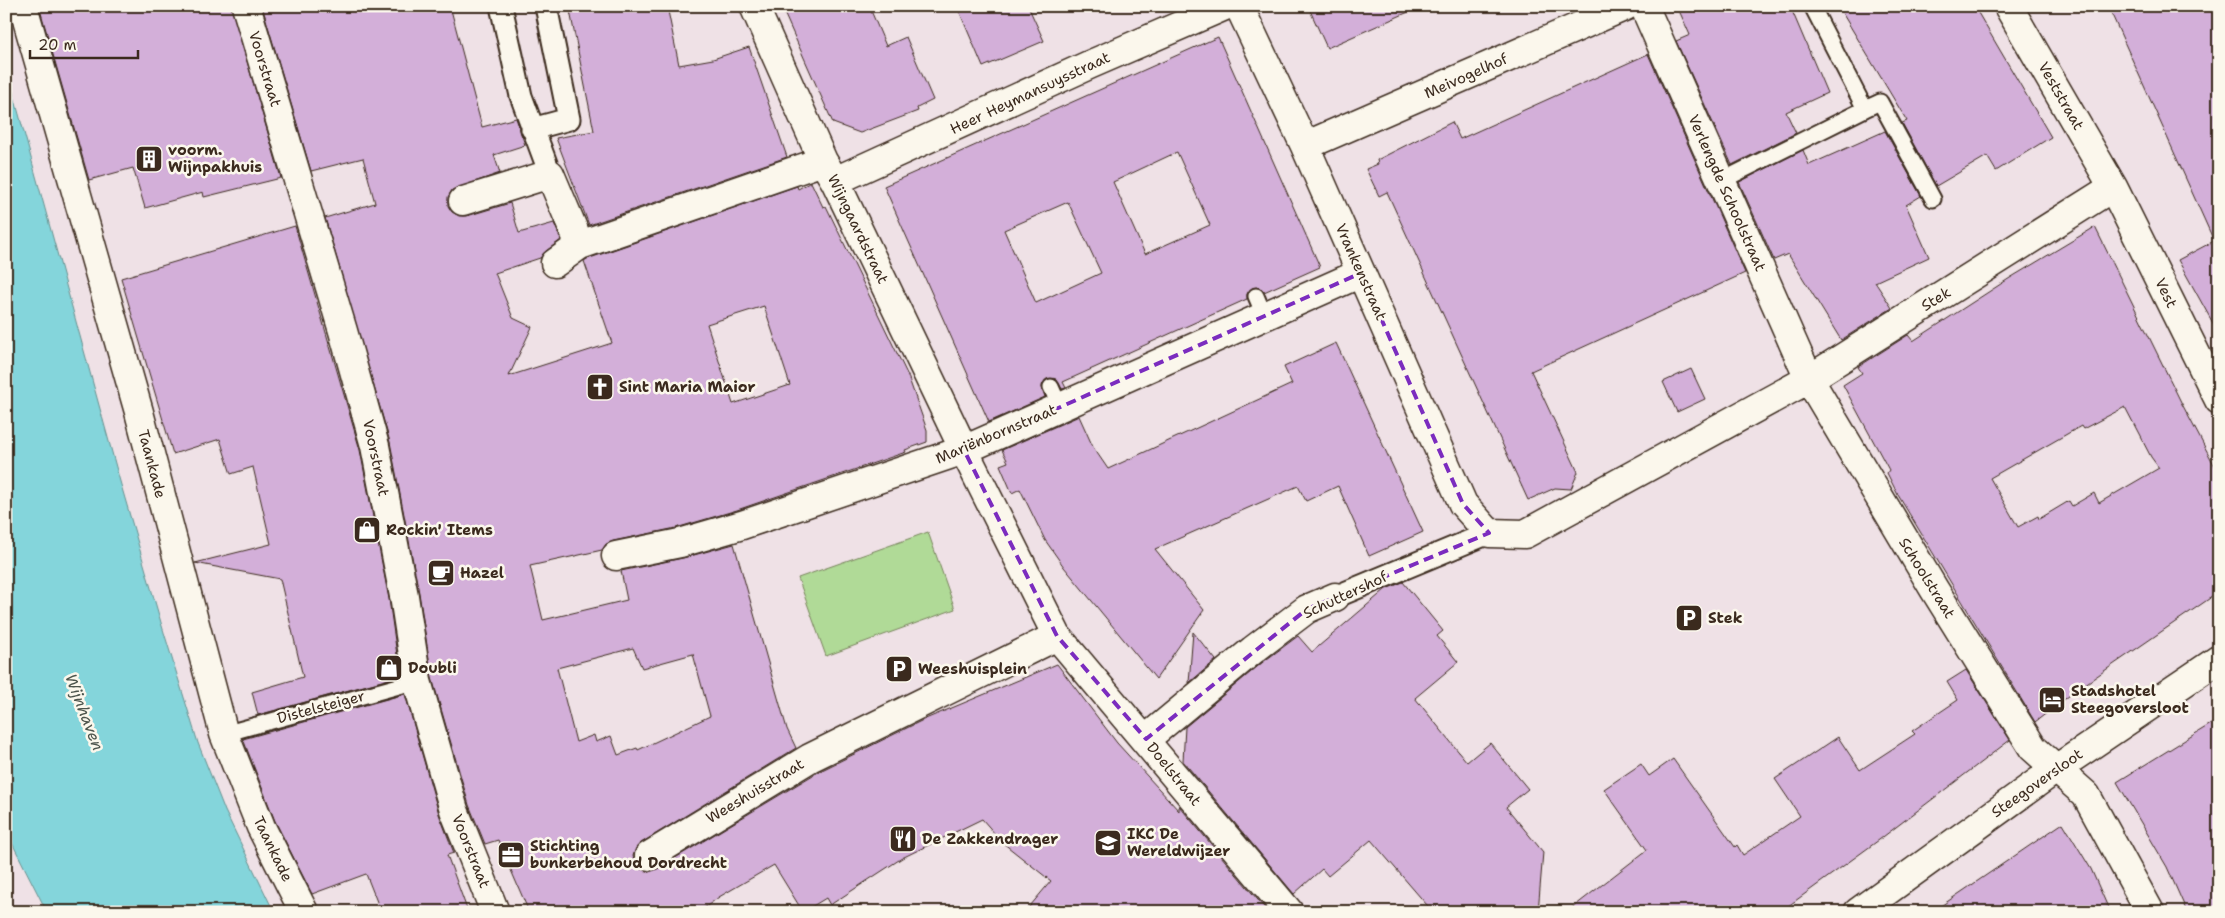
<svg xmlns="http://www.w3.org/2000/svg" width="2225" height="918" viewBox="0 0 2225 918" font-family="'Shantell Sans',sans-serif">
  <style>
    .green { fill: #b0da97; stroke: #76825a }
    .water { fill: #84d5db; stroke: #67918f }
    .building { fill: #d3afd9; stroke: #3b2a1e; fill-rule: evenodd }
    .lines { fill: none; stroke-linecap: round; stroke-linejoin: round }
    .service-casing { stroke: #3b2a1e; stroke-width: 19 }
    .pedestrian-casing { stroke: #3b2a1e; stroke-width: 25 }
    .minor-casing { stroke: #3b2a1e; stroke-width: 31 }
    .service { stroke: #fbf7ec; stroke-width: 15 }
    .pedestrian { stroke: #fbf7ec; stroke-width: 21 }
    .minor { stroke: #fbf7ec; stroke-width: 28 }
    .marked { fill: none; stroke: #7b2cbf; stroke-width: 4; stroke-dasharray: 10 6; stroke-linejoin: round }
    .labels { text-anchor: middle; stroke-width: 5; stroke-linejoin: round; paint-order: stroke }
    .street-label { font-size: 15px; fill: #3b2a1e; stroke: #fbf7ec }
    .poi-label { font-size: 15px; font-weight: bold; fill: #3b2a1e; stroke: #fbf7ec; text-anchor: start }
    .water-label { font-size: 16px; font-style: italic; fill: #4d554d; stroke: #fbf7ec }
  </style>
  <rect width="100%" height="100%" fill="#efe1e6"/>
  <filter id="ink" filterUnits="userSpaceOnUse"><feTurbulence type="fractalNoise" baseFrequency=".02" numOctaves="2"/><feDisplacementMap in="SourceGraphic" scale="10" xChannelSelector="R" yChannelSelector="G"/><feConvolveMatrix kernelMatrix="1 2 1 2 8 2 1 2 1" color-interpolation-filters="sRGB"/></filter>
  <g filter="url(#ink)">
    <path class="green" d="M928 532 955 609 826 656 798 578Z"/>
    <path class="water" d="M6 67 119 478 162 626 198 743 225 811 274 912H47L6 831Z"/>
    <path class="building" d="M39 6H231L281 178 204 197 203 192 145 208 133 168 89 180Z
      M262 6H450L482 127 516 118 525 145 494 155 500 173 452 190 448 197V206L452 212 459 216H467L510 203 519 233 554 223 561 240 546 251 540 258 495 273 513 318 532 327 509 376 612 343 584 261 587 259 797 186 798 189 811 182 823 207 826 206 908 376 927 430V442L905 450 906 452 737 510 676 528 613 541 606 544 602 550 530 566 543 620 627 600 621 571 683 558 734 544 787 729 796 748 641 843 636 848 633 856 635 864 641 869 649 872 657 869 818 772 923 720 1057 664 1117 743 1179 811V806L1268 912H1025L1051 881 1003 843 982 819 902 858 830 905 826 898 803 912 774 865 719 897 699 912H529L498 840 485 844 469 805 432 678 419 593 390 442 325 218 375 203 363 158 311 171ZM764 306 790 385 733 404 707 324ZM633 648 642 668 693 654 710 716 638 750 637 748 618 755 611 736 596 742 594 735 576 742 557 668Z
      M569 6H667L679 65 713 59 749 47 787 157 589 225 556 138 594 131Z
      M781 6H869L886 46 906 37 933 100 917 108 918 111 860 133 833 123Z
      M957 6H1028L1044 41 983 67Z
      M1308 6H1422L1327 48Z
      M1677 6H1790L1827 93 1786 112 1796 133 1732 165 1676 41 1690 35Z
      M1838 6H1974L2051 137 1996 171 1987 156 1936 186 1902 123 1907 121Z
      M2108 6H2210L2219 25V334L2178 260 2214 241Z
      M1218 37 1320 267 1264 292 1258 287 1252 288 1247 294V299L1063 382 1066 388 1062 389 1056 379H1047L1042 387 1045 397 989 422 884 186ZM1177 152 1210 225 1145 254 1113 182ZM1068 202 1101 273 1036 303 1004 230Z
      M1648 54 1745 273 1531 371 1578 472 1571 489 1555 488 1528 500 1387 192 1379 196 1366 169 1378 164 1377 160 1452 122 1460 139Z
      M1885 131 1921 196 1906 205 1929 257 1875 282 1892 308 1841 340 1788 254 1774 260 1739 182 1803 150 1809 165Z
      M295 226 360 450 389 599 400 676 258 715 252 692 303 677 280 579 195 563 271 544 253 467 231 474 220 439 173 454 121 278Z
      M2095 227 2182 404 2219 474V592L2078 689 2035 722 1898 495 1887 473 1889 470 1843 385 1862 373 1858 367 1908 335 1913 341 2010 278ZM2125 407 2151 457 2159 468 2099 503 2094 493 2072 506 2069 501 2039 519 2038 516 2018 527 1990 478 2081 426 2083 429Z
      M1336 343 1423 532 1369 556 1338 486 1306 501 1298 486 1155 549 1204 610 1156 679 1064 567 1045 540 1020 489 1012 493 1000 465 1008 462 1002 450 1079 416 1093 447 1108 469 1292 384 1284 367Z
      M1691 369 1705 399 1677 412 1663 382Z
      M1403 582 1443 631 1437 636 1458 662 1415 698 1467 762 1490 743 1528 789 1506 807 1543 852 1538 912H1433L1371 840 1328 876 1322 869 1294 894 1183 761 1185 727 1263 662 1298 636 1312 652 1386 589Z
      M1193 632 1216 660 1189 683Z
      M1966 670 2010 740 1879 840 1780 912H1567L1647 850 1604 789 1641 764 1649 776 1673 759 1735 847 1737 845 1743 855 1800 816 1775 779 1838 737 1860 770 1915 734 1912 731 1958 700 1947 682Z
      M405 694 439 814 454 853 447 855 468 912H381L366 874 312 894 275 821 243 739Z
      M2219 719V912H2187L2167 867 2117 782Z
      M2063 823 2091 869 2110 912H1932Z"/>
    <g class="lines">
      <g class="service-casing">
        <path id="service" d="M1865 109 1880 102 1933 199
          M1721 181 1865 109 1812 6
          M1256 296 1264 315
          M1051 387 1060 407
          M224 734 417 681"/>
      </g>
      <g class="pedestrian-casing">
        <path id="pedestrian" d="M501 6 521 96 550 174
          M532 129 569 119 546 6
          M1335 597 1489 533"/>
      </g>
      <g class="minor-casing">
        <path id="minor" d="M23 6 139 412 224 734 261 827 304 912
          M246 6 343 331 375 446 404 596 417 681 454 810 495 912
          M754 6 823 161 835 181 964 450 1057 636 1289 912
          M1239 6 1305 146 1463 504 1489 533 1525 534 1809 379 2113 187
          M1644 6 1809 379 1934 589 2033 748 2086 795 2150 912
          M2008 6 2113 187 2219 400
          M1305 146 1626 6
          M835 181 1089 65 1225 6
          M463 201 550 174 580 245
          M555 263 580 245 823 161
          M616 556 680 543 742 525 964 450 1361 273
          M1146 739 1253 650 1307 609 1335 597
          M649 856 810 758 1057 636
          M1858 912 2056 769 2219 659"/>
      </g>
      <use href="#service" class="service"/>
      <use href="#pedestrian" class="pedestrian"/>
      <use href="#minor" class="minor"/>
    </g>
  </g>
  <path class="marked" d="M1361 273 1463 504 1489 533 1307 609 1146 739 1057 636 964 450Z"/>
  <defs>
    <g id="building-square" transform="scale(1.4375)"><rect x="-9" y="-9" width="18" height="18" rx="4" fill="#3b2a1e" stroke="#fbf7ec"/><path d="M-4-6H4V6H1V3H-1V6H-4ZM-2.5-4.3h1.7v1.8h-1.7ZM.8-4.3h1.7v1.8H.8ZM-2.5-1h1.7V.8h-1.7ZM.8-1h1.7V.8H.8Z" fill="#fff"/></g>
    <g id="church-square" transform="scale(1.4375)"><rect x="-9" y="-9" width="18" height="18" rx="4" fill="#3b2a1e" stroke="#fbf7ec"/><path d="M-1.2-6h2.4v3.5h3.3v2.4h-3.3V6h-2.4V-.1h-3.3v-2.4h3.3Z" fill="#fff"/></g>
    <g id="shop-square" transform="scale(1.4375)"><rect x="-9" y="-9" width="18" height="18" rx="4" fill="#3b2a1e" stroke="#fbf7ec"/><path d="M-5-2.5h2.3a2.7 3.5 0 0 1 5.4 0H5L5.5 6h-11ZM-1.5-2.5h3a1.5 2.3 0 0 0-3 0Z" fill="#fff"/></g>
    <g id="cafe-square" transform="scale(1.4375)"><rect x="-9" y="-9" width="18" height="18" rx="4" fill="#3b2a1e" stroke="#fbf7ec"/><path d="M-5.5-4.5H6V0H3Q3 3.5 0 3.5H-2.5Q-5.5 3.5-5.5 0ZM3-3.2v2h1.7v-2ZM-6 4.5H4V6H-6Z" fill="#fff"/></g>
    <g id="parking-square" transform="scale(1.4375)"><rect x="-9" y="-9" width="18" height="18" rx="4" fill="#3b2a1e" stroke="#fbf7ec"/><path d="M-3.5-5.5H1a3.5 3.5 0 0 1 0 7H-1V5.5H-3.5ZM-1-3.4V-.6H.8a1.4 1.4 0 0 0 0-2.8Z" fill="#fff"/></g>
    <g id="hotel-square" transform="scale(1.4375)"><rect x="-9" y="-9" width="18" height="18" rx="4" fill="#3b2a1e" stroke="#fbf7ec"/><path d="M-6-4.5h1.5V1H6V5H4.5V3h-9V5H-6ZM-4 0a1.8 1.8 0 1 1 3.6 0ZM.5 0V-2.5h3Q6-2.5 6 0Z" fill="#fff"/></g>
    <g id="restaurant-square" transform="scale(1.4375)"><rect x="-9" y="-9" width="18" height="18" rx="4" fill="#3b2a1e" stroke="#fbf7ec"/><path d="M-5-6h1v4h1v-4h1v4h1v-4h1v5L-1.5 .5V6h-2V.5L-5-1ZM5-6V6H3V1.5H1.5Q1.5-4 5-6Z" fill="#fff"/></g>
    <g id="school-square" transform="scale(1.4375)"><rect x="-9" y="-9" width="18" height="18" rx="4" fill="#3b2a1e" stroke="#fbf7ec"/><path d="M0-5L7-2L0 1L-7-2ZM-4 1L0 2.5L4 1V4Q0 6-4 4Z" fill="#fff"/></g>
    <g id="office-square" transform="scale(1.4375)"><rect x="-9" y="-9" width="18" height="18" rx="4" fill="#3b2a1e" stroke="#fbf7ec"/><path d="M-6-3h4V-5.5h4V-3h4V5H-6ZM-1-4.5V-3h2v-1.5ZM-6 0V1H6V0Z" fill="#fff"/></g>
  </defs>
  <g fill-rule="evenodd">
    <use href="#building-square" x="149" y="159"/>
    <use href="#church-square" x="600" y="387"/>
    <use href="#shop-square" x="367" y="530"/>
    <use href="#cafe-square" x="441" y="573"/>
    <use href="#parking-square" x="1689" y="618"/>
    <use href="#shop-square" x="389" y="668"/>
    <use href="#parking-square" x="899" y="669"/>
    <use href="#hotel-square" x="2052" y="700"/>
    <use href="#restaurant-square" x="903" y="839"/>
    <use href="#school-square" x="1108" y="843"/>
    <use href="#office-square" x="511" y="855"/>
  </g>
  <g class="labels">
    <g class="street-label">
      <text transform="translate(265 69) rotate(73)" y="5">Voorstraat</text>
      <text transform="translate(1466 76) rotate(-24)" y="5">Meivogelhof</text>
      <text transform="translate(1030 93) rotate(-25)" y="5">Heer Heymansuysstraat</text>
      <text transform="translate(2061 96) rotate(60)" y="5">Veststraat</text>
      <text transform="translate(1727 193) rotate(66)" y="5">Verlengde Schoolstraat</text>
      <text transform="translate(858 229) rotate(64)" y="5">Wijngaardstraat</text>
      <text transform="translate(1361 272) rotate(66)" y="5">Vrankenstraat</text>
      <text transform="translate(2166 293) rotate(64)" y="5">Vest</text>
      <text transform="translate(1936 299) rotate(-32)" y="5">Stek</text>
      <text transform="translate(996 434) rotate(-23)" y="5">Mariënbornstraat</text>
      <text transform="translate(376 458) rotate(78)" y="5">Voorstraat</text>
      <text transform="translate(152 464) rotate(75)" y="5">Taankade</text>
      <text transform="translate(1927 578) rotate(58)" y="5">Schoolstraat</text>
      <text transform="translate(1345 595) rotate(-25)" y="5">Schuttershof</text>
      <text transform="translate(321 707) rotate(-15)" y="5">Distelsteiger</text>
      <text transform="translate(1174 774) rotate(51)" y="5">Doelstraat</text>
      <text transform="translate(2037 783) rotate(-35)" y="5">Steegoversloot</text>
      <text transform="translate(755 791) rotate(-31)" y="5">Weeshuisstraat</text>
      <text transform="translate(273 849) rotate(64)" y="5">Taankade</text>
      <text transform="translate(471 851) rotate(68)" y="5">Voorstraat</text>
    </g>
    <g class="poi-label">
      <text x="168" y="155">voorm.<tspan x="168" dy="17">Wijnpakhuis</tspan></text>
      <text x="619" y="392">Sint Maria Maior</text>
      <text x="386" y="535">Rockin' Items</text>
      <text x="460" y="578">Hazel</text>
      <text x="1708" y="623">Stek</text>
      <text x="408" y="673">Doubli</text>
      <text x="918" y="674">Weeshuisplein</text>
      <text x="2071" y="696">Stadshotel<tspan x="2071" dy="17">Steegoversloot</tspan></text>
      <text x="1127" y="839">IKC De<tspan x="1127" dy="17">Wereldwijzer</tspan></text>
      <text x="922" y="844">De Zakkendrager</text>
      <text x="530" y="851">Stichting<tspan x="530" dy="17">bunkerbehoud Dordrecht</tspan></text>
    </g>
    <g class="water-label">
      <text transform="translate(85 712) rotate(69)" y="6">Wijnhaven</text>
    </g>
  </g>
  <rect width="2225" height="918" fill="none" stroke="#fbf7ec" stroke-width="25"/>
  <rect x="12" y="12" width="2200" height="893" fill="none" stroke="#3b2a1e" stroke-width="2" filter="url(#ink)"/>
  <path d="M30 50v8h108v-8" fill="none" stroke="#3b2a1e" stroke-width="2.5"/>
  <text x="38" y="50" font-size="15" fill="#3b2a1e" stroke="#fbf7ec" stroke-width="4" paint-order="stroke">20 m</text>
</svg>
